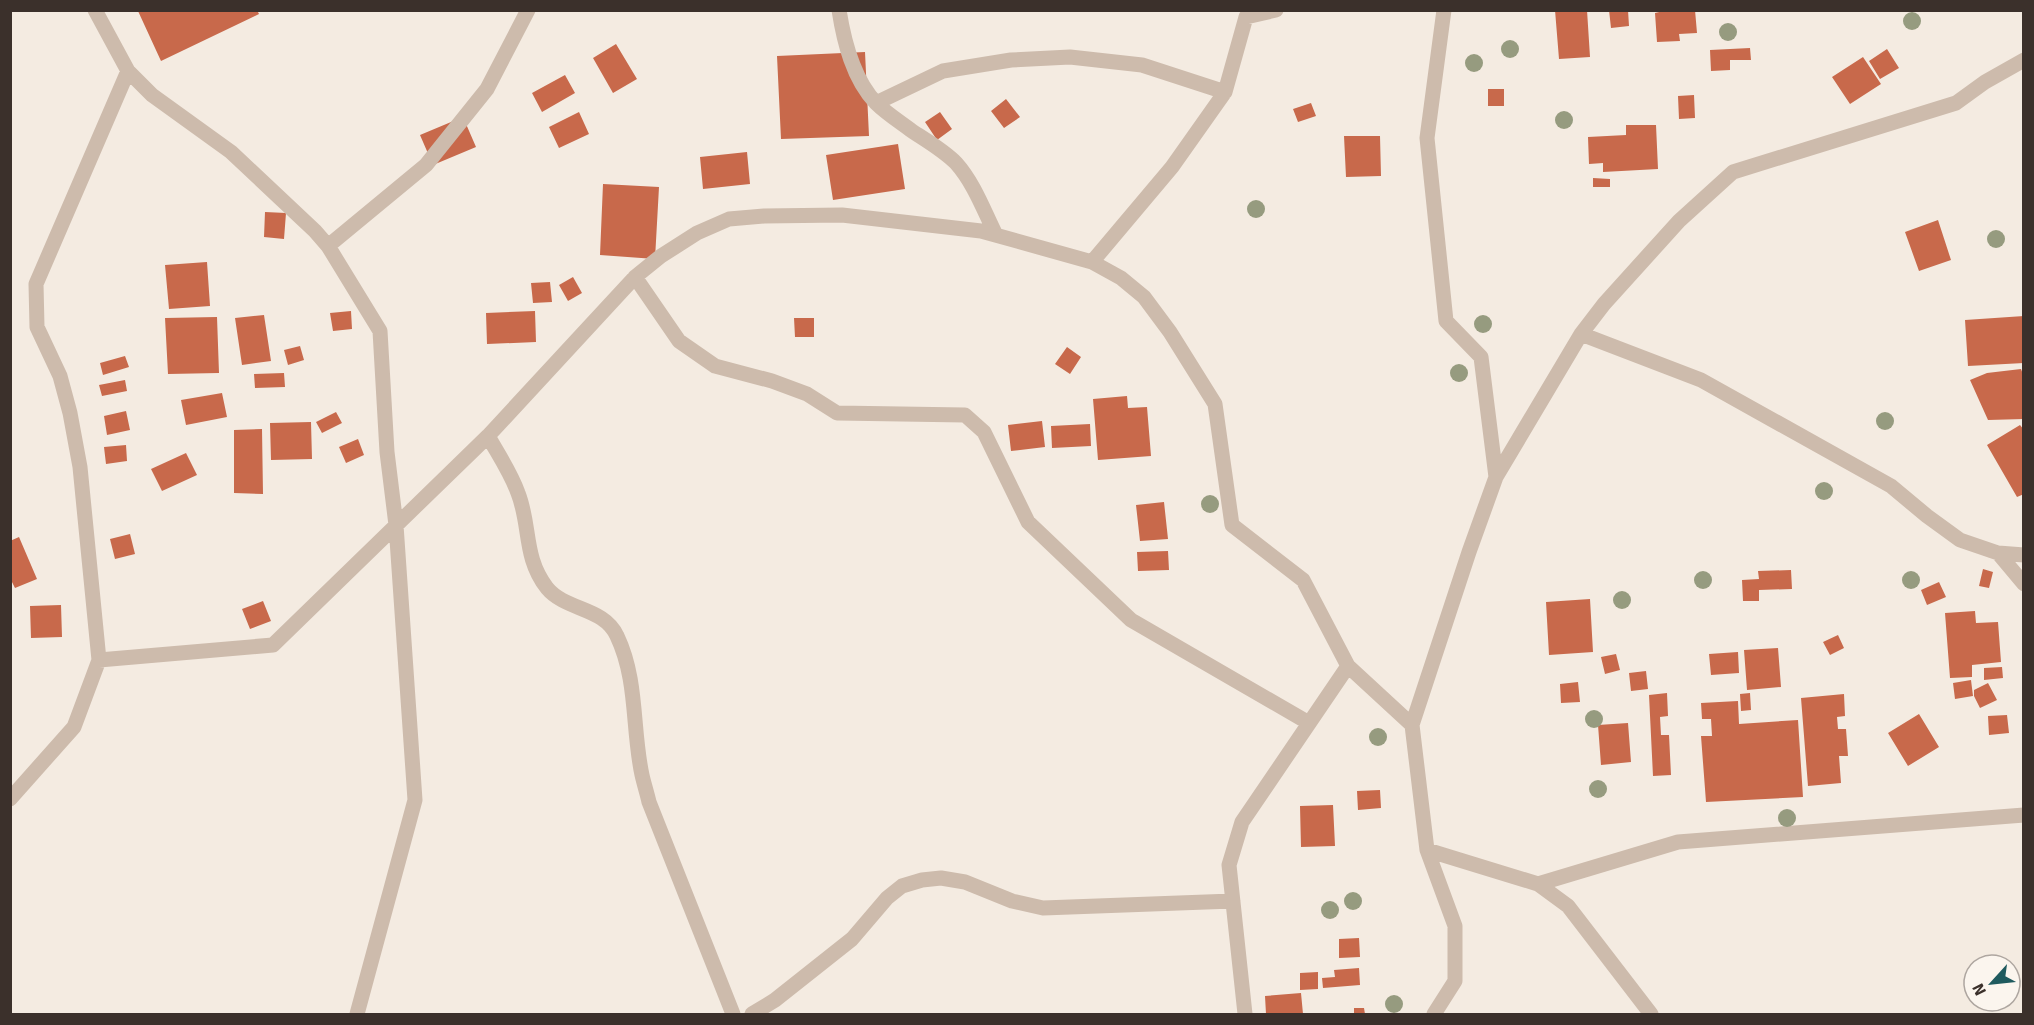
<svg xmlns="http://www.w3.org/2000/svg" width="2034" height="1025" viewBox="0 0 2034 1025" font-family="Signika,sans-serif">
  <style>
    .building { fill: #c8694b }
    .lines { fill: none; stroke-linecap: round; stroke-linejoin: round }
    .minor { stroke: #cdbbac; stroke-width: 15 }
    .tree { fill: #969b7f }
  </style>
  <rect width="100%" height="100%" fill="#f4ebe1"/>
  <path class="building" d="M139 10H257L259 14 161 61 138 11Z
    M1555 10H1587L1590 57 1559 59Z
    M1609 10H1628L1629 26 1611 28Z
    M1668 10H1695L1697 33 1679 34 1680 41 1657 42 1655 13Z
    M616 44 637 79 613 93 593 58Z
    M1750 48 1751 60H1730V70L1711 71 1710 50Z
    M1887 49 1899 68 1880 79 1869 61Z
    M865 52 869 136 781 139 777 56Z
    M1863 57 1881 84 1850 104 1832 77Z
    M565 75 575 93 542 112 532 93Z
    M1488 89H1504V106H1488Z
    M1694 95 1695 118 1679 119 1678 96Z
    M1006 99 1020 117 1004 128 991 111Z
    M1311 103 1316 116 1298 122 1293 109Z
    M579 112 589 134 559 148 549 127Z
    M940 112 952 129 937 140 925 122Z
    M463 117 476 147 433 165 420 135Z
    M1626 125H1656L1658 169 1603 172V163L1589 164 1588 137 1626 135Z
    M1344 136H1380L1381 176 1346 177Z
    M898 144 905 189 833 200 826 155Z
    M747 152 750 184 703 189 700 157Z
    M1593 178 1610 179V187H1593Z
    M603 184 659 187 655 259 600 255Z
    M265 212 286 213 284 239 264 237Z
    M1938 220 1951 260 1919 271 1905 232Z
    M207 262 210 306 169 309 165 265Z
    M573 277 582 293 568 301 559 285Z
    M550 282 552 302 533 303 531 283Z
    M351 311 352 329 333 331 330 313Z
    M535 311 536 342 487 344 486 313Z
    M264 315 271 361 242 365 235 318Z
    M2024 316V363L1968 366 1965 320Z
    M217 317 219 373 168 374 165 318Z
    M794 318H814V337H795Z
    M300 346 304 360 288 365 284 350Z
    M1067 347 1081 357 1070 374 1055 364Z
    M125 356 129 367 103 375 100 363Z
    M2021 369 2024 377V419L1988 420 1970 380 1987 373Z
    M284 373 285 387 255 388 254 374Z
    M125 380 127 391 102 396 99 385Z
    M222 393 227 417 186 425 181 400Z
    M1127 396 1128 408 1147 407 1151 456 1098 460 1093 399Z
    M126 411 130 430 107 435 104 416Z
    M336 412 342 423 322 433 316 422Z
    M1042 421 1045 447 1011 451 1008 425Z
    M311 422 312 459 271 460 270 423Z
    M1090 424 1091 446 1052 448 1051 426Z
    M2020 425 2024 430V494L2017 497 1987 445Z
    M262 429 263 494 234 493V430Z
    M358 439 364 455 346 463 339 447Z
    M126 445 127 461 106 464 104 447Z
    M186 453 197 475 162 491 151 469Z
    M1164 502 1168 539 1140 541 1136 505Z
    M130 534 135 554 115 559 110 539Z
    M19 537 37 579 15 588 10 578V541Z
    M1168 551 1169 570 1138 571 1137 552Z
    M1983 569 1993 572 1989 588 1979 586Z
    M1791 570 1792 589 1759 590V601H1743L1742 580 1759 579 1758 571Z
    M1939 582 1946 597 1927 605 1921 590Z
    M1590 599 1593 652 1549 655 1546 602Z
    M263 601 271 621 250 629 242 609Z
    M61 605 62 637 31 638 30 606Z
    M1975 611 1976 623 1998 622 2001 662 1972 665V677L1950 678 1945 613Z
    M1838 635 1844 648 1830 655 1823 642Z
    M1778 648 1781 687 1747 690 1744 650Z
    M1738 652 1739 673 1711 675 1709 654Z
    M1616 654 1620 670 1605 674 1601 657Z
    M2002 667 2003 678 1984 680V668Z
    M1646 671 1648 689 1631 691 1629 673Z
    M1971 680 1973 696 1955 699 1953 683Z
    M1578 682 1580 702 1561 703 1560 684Z
    M1988 683 1997 700 1980 708 1974 696V690Z
    M1667 693 1668 716 1660 717 1661 735H1669L1671 775 1653 776 1649 695Z
    M1750 693 1751 710 1741 711 1740 694Z
    M1844 694 1845 716 1837 717 1838 729H1846L1848 756H1839L1841 783 1808 786 1801 698Z
    M1738 701 1739 724 1798 720 1803 797 1706 802 1701 736H1712L1711 719H1702L1701 703Z
    M1919 714 1939 747 1908 766 1888 733Z
    M2007 715 2009 733 1989 735 1988 716Z
    M1628 723 1631 762 1601 765 1598 725Z
    M1380 790 1381 808 1358 810 1357 791Z
    M1333 805 1335 846 1301 847 1300 806Z
    M1359 938 1360 957 1339 958V939Z
    M1359 968 1360 985 1323 988 1322 978 1335 977 1334 970Z
    M1318 972V989L1300 990V973Z
    M1301 993 1303 1014H1266L1265 996Z
    M1354 1008H1364L1365 1014H1354Z"/>
  <g class="lines">
    <path class="minor" d="M95 10 128 71 152 95 231 152 315 231 328 246 380 331 387 452 396 525 415 800 357 1014
      M839 10C844 42 853 79 876 103 886 113 900 122 912 131 927 141 943 150 956 163 974 183 984 211 996 235
      M1444 10 1427 138 1446 321 1481 357 1496 477
      M876 103 943 71 1011 60 1070 57 1142 65 1225 92
      M328 246 426 165 487 89 528 10
      M1092 262 1172 167 1225 92 1246 17 1276 10
      M635 277 679 341 715 366 772 381 807 394 837 413 965 415 984 432 1028 522 1131 620 1309 723
      M1581 334 1701 380 1891 486 1927 516 1960 540 1998 553 2024 555
      M488 436C498 454 511 473 518 493 531 526 523 557 547 588 566 611 604 607 617 636 638 680 632 729 642 775 644 784 647 793 649 802L733 1014
      M1998 553 2024 584
      M99 660 80 467 70 413 60 376 37 327 36 284 128 71
      M10 799 74 727 99 660 273 645 488 436 635 277 661 256 697 233 729 219 764 216 842 215 981 231 1092 262 1121 278 1144 297 1170 332 1215 404 1232 525 1303 580 1348 666 1412 725
      M1427 850 1538 884 1568 906 1651 1014
      M1538 884 1678 842 2024 815
      M752 1014 775 1000 852 939 887 898 902 886 922 880 941 878 965 882 1012 901 1043 908 1233 901
      M1245 1014 1229 865 1242 822 1348 666
      M1434 1014 1455 981V926L1427 850 1412 725 1469 552 1496 477 1581 334 1604 304 1679 221 1733 172 1956 103 1985 82 2024 60"/>
  </g>
  <g class="tree">
    <circle cx="1912" cy="21" r="9"/>
    <circle cx="1728" cy="32" r="9"/>
    <circle cx="1510" cy="49" r="9"/>
    <circle cx="1474" cy="63" r="9"/>
    <circle cx="1564" cy="120" r="9"/>
    <circle cx="1256" cy="209" r="9"/>
    <circle cx="1996" cy="239" r="9"/>
    <circle cx="1483" cy="324" r="9"/>
    <circle cx="1459" cy="373" r="9"/>
    <circle cx="1885" cy="421" r="9"/>
    <circle cx="1824" cy="491" r="9"/>
    <circle cx="1210" cy="504" r="9"/>
    <circle cx="1703" cy="580" r="9"/>
    <circle cx="1911" cy="580" r="9"/>
    <circle cx="1622" cy="600" r="9"/>
    <circle cx="1594" cy="719" r="9"/>
    <circle cx="1378" cy="737" r="9"/>
    <circle cx="1598" cy="789" r="9"/>
    <circle cx="1787" cy="818" r="9"/>
    <circle cx="1353" cy="901" r="9"/>
    <circle cx="1330" cy="910" r="9"/>
    <circle cx="1394" cy="1004" r="9"/>
  </g>
  <rect width="2034" height="1025" fill="none" stroke="#3b302b" stroke-width="24"/>
  <g transform="translate(1992 983) rotate(243)"><circle r="28" fill="#fbf5ee" stroke="#aea6a0" stroke-width="1.5"/>
  <path d="M0-4.5L10 22L0 15L-10 22Z" fill="#1f5a5e"/>
  <text y="-9" font-size="16" font-weight="bold" text-anchor="middle" fill="#3b302b">N</text>
  </g>
</svg>
